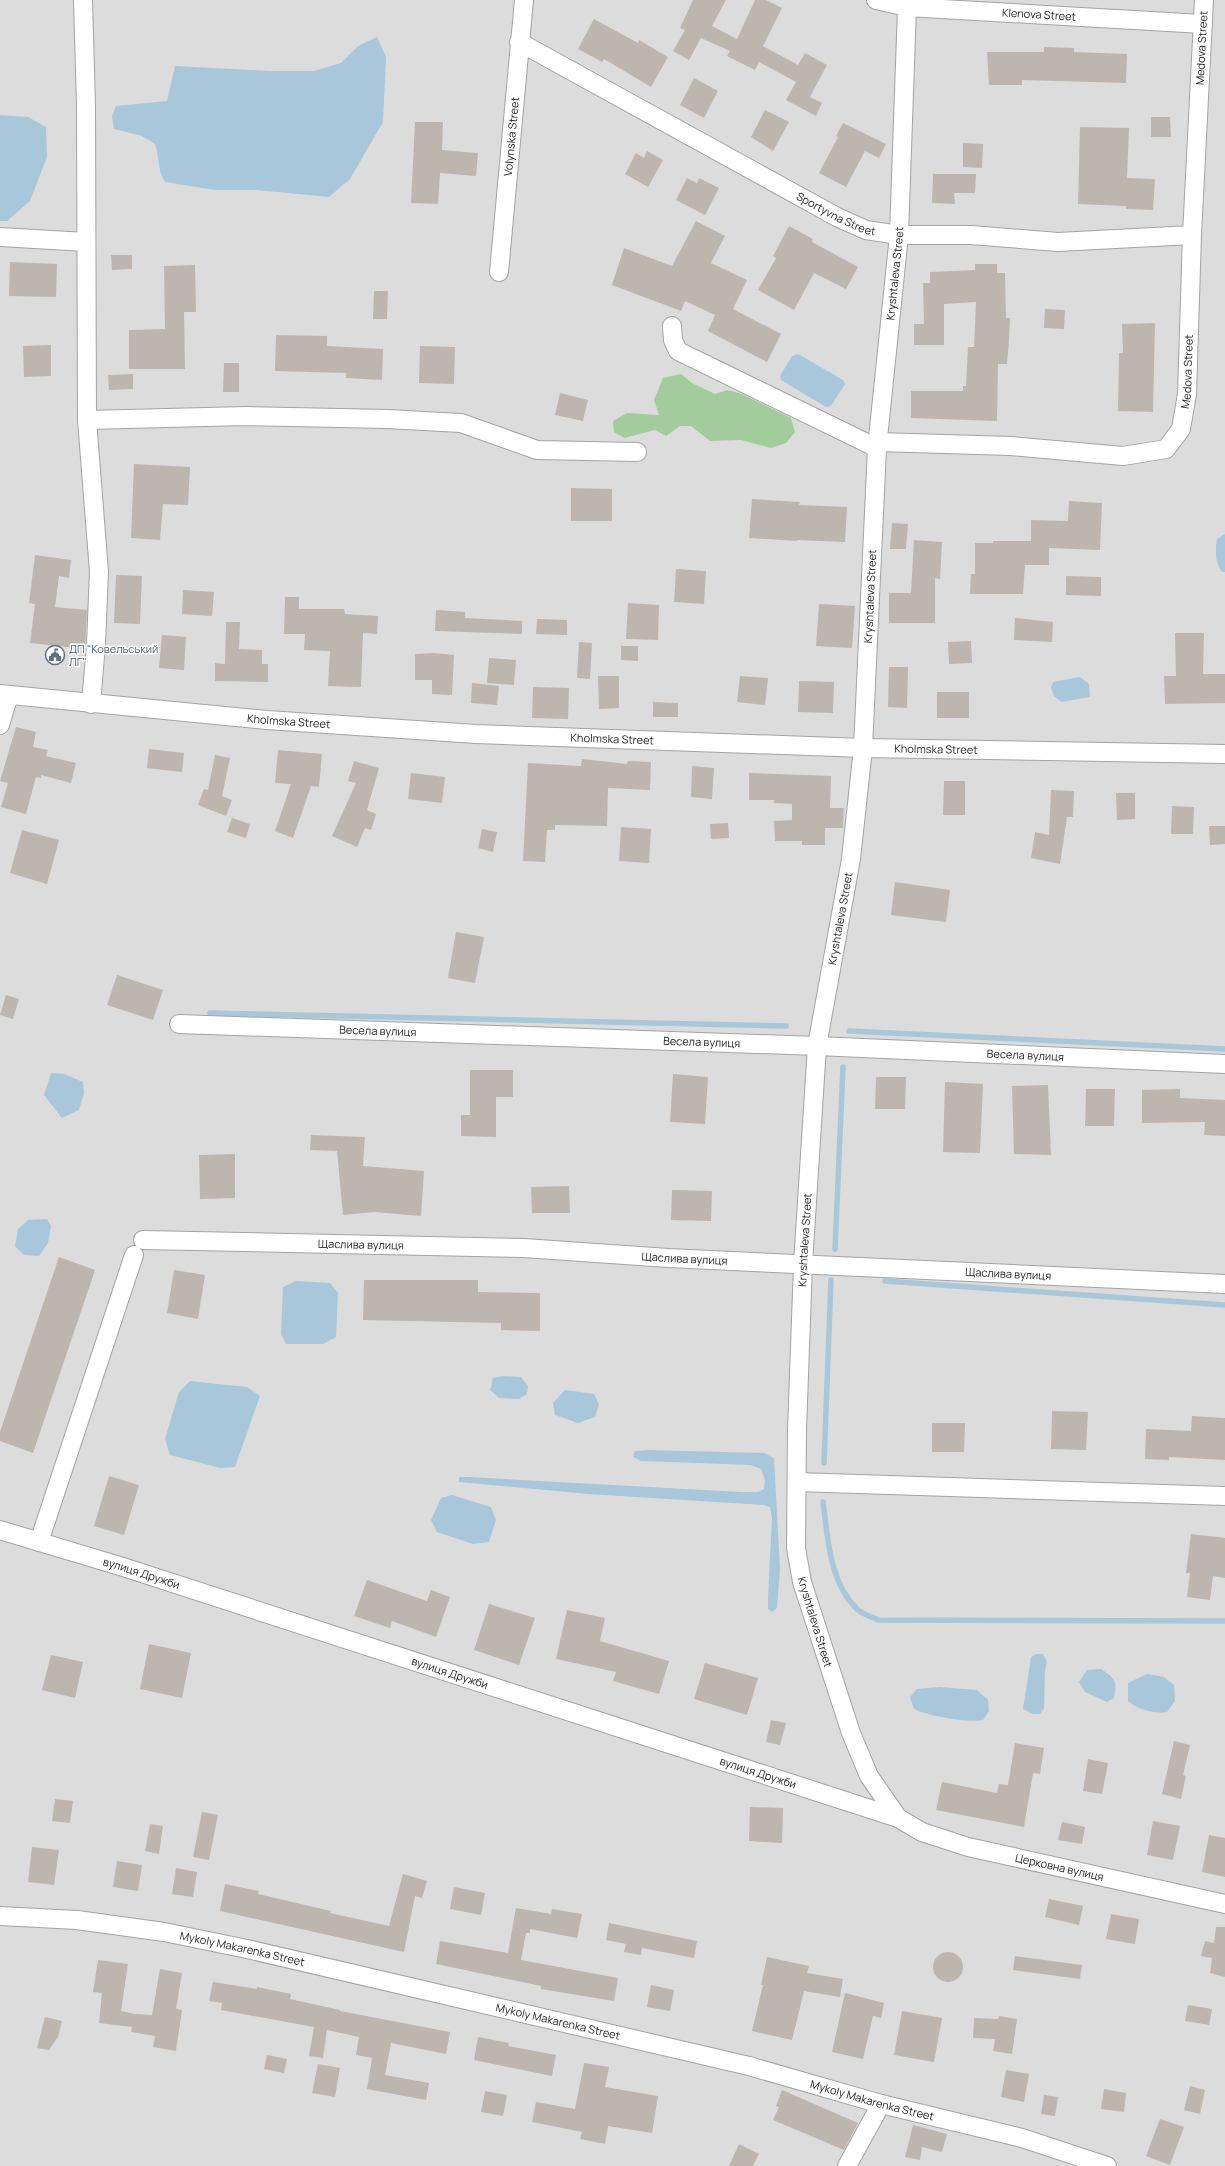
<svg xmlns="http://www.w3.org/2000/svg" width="1225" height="2166" viewBox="0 0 1225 2166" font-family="Manrope,sans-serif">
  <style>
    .residential { fill: #dddcdc }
    .forest { fill: #a3cc9c }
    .water { fill: #a8c7db }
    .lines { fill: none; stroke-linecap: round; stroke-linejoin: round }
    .stream { stroke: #a8c7db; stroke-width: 5.5 }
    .building { fill: #bcb6af }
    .minor-casing { stroke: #a3a3a3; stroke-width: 20 }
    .minor { stroke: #fff; stroke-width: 18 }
    .labels { text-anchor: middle; stroke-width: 3; stroke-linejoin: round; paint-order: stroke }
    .street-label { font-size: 11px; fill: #1f1f1f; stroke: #fff }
    .service-label { font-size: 11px; fill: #4e5e75; stroke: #fff; text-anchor: start }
  </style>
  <rect width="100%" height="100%" fill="#efede6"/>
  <path class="residential" d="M0 0H1225V2166H0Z"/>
  <path class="forest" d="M681 374 692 383 715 394 728 390 742 394 791 418 795 432 786 443 771 448 741 440 710 441 691 426H680L666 436 655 430 624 438 614 432 613 421 627 413 659 415 654 400 663 378Z"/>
  <path class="water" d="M377 37 386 57 383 122 350 179 329 197 256 190H215L165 182C157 169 160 159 155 144L142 136 114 129 112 116 116 106 167 101 175 66 271 71H314L341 63 358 46Z
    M0 115 28 117 46 127 47 157 30 201 7 221H0Z
    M798 354 843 380 845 384 831 406 826 407 781 380 780 376 792 356Z
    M1225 534V572H1222C1215 561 1215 552 1217 539Z
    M1080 677 1089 684 1090 697 1062 702 1054 696 1051 688 1053 682Z
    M51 1073 64 1074 83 1082 84 1093 79 1110 62 1118 44 1095Z
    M47 1219 51 1226 48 1243 39 1256 24 1255 15 1246 18 1229 28 1220Z
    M296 1281 330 1283 338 1293 336 1337 323 1344H286L281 1334 283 1287Z
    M502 1376 521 1377 528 1386 527 1394 519 1399 499 1398 490 1390 493 1378Z
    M190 1381 247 1387 260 1396 235 1467 220 1468 170 1455 165 1439 179 1392Z
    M565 1390 594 1394 599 1404 595 1417 578 1423 555 1415 553 1403Z
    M648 1450 764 1453 774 1458 780 1568 777 1608 772 1612 768 1609V1598L772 1518 770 1507 764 1505 588 1494 459 1482V1477H469L741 1492H758L764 1489 765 1480 761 1469 751 1465 641 1461 633 1457 635 1451Z
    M452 1495 491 1507 496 1520 489 1542 473 1544 437 1532 431 1520 441 1498Z
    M1036 1654H1043L1047 1662 1045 1671 1044 1708 1040 1714H1033L1023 1709 1031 1657Z
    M1101 1669C1116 1679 1117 1681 1114 1698L1107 1702 1085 1692 1079 1682 1087 1670Z
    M1147 1674 1164 1677 1174 1685 1175 1701 1167 1712C1154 1714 1139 1710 1128 1701V1683Z
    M940 1687 977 1690 988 1700 989 1711 983 1720C968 1723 928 1716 914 1709L910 1697 917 1689Z"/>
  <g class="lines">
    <path class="stream" d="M210 1013 786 1026
      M849 1031 1225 1049
      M835 1249 843 1067
      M885 1281 1225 1305
      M824 1463 831 1280
      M823 1502C828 1538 829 1582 857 1609 862 1614 872 1617 878 1620L1225 1621"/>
  </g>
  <path class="building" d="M693 0H726L712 26 737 39 755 0H766L782 8 763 46 798 65 805 53 827 65 810 97 822 103 816 116 786 100 796 82 759 62 755 70 727 56 730 51 701 38 689 60 673 51 685 30 680 28Z
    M594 19 638 43 639 40 668 57 651 87 604 59 602 62 578 49Z
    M1044 47 1074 48V52L1127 54 1126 83 1022 80V85H989L987 52H1044Z
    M694 78 718 91 704 118 680 105Z
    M765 110 789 122 773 151 751 137Z
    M1151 117H1170L1171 137H1151Z
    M415 122H443L442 150 478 153 476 176 440 173 438 204 411 203Z
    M843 123 886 144 879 158 865 151 846 187 819 173 838 137 836 136Z
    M1080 127 1129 128 1127 178 1155 179 1153 210 1126 209V206L1078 204Z
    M963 143 983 144 982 168 963 167Z
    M647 151 663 160 648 187 625 174 636 153 644 158Z
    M933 174H976L975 193H954L955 204 932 203Z
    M687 178 697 183 699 178 719 188 705 215 676 200Z
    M696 221 725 236 711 263 747 280 733 309 781 334 767 362 708 331 715 315 685 301 681 311 612 285 624 248 672 266Z
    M789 226 813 239 812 242 858 267 846 289 814 273 794 310 758 290 776 258 773 256Z
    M111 255H132V269L112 270Z
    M10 262 57 264 56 297 9 296Z
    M975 264H997V273H1005L1006 318H1010L1009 340 1007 364H998L997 421 911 418V391H963V386H966L968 347H974L976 302 944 304V345H914V324H924L923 283H930V272L975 270Z
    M195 265 196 312H184L185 369H129V330L165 329 164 266Z
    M374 291H388L387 319H373Z
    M1045 309 1065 310 1064 329 1044 328Z
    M1155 323 1153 412 1118 411 1119 353H1123L1122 324Z
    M276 335 327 336V346L383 349 382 380 346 378V373L275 371Z
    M51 345V376L24 377 23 346Z
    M420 346 455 347 454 384 419 383Z
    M224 363H239V392H223Z
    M133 374V389L109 390 108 375Z
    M560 393 588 400 583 421 555 415Z
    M134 464 190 467 188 505 163 504 160 540 131 538Z
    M571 488 612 489V521H571Z
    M752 499 800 502 799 505 847 507 845 542 797 540V541L749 538Z
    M1069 501 1102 503 1100 550 1049 548V565H1025L1023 594H970L971 574H975V543H993V541H1031V520L1068 521Z
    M892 523 908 524 906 549H890Z
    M914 540 942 542 940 579 935 578V623H889V593H911Z
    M35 555 71 560 69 578 59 576 55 607 87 610 85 649 30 643 35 604 29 603Z
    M676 569 706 571 704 604 674 602Z
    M116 575 142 576 140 624 114 623Z
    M1066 576 1101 577V596L1066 595Z
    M183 590 214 592 212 616 182 614Z
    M285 597H299V609H344L345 614 378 616 377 634 363 633 361 687 328 686 330 651 304 650 305 634H284Z
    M628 603 659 605 658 640 626 639Z
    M819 604 855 606 852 648 816 646Z
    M436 610 465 612V618L522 621V634L435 631Z
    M1015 618 1053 622 1052 642 1014 640Z
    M537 619 567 620V635L536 634Z
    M226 622H240L239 649 262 650V664H268V682L215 681V663L225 664Z
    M1175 633H1204L1203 674H1225V703L1165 704 1164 676H1176Z
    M162 635 186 637 184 670 159 668Z
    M971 641 972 663 949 664 948 642Z
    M579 642 592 643 590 679 577 678Z
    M621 646H638V661L621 660Z
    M434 653 454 655 452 695 432 694V680H415V654Z
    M489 658 516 660 514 685 487 683Z
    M889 667H908L907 708 888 707Z
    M598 676H619V708L599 709Z
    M740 676 768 678 765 705 737 702Z
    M799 681 834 682 833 713 798 712Z
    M472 683 499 686 497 705 471 703Z
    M533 687 569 688 568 719 532 718Z
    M937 692H969V718H937Z
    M653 702 678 703V717H653Z
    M16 727 36 732 33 747 48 750 46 756 76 763 71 783 41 775V778L36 777 26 814 1 807 8 783 0 781Z
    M149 749 184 753 182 772 147 768Z
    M278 750 322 754 319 787 311 786 293 838 275 831 291 784 275 783Z
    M215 755 230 758 222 796 232 800 226 816 198 805 204 789 208 790Z
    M582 759 627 764 628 761 651 762 650 790 608 788 607 826 555 825V830H547L545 862 523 861 528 763 581 766Z
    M354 761 379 768 367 810 376 814 371 830 365 828 357 847 332 836 356 783 348 781Z
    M692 766 714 768 712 799 691 797Z
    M411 773 445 777 442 803 408 799Z
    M749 773 831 776 830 808H844L843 828H825V845H802V841H775L774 821 792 820V804L774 803V800H749Z
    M944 781H965V815H943Z
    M1051 790 1074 791 1073 817H1067L1060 864 1031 858 1035 832 1049 835Z
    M1116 793H1135V819L1117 820Z
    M1172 806 1194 807 1193 834H1171Z
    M232 818 250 824 246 838 227 832Z
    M728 823 729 838 711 839 710 824Z
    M1209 826H1225V844L1210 845Z
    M621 827 651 829 649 863 619 861Z
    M482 829 497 832 493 852 478 848Z
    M22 830 59 840 47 884 10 873Z
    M895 882 950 890 946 922 891 915Z
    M456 932 484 937 475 983 448 978Z
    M117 975 163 990 153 1020 107 1005Z
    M6 995 19 999 13 1019 0 1015Z
    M470 1070H513V1097H496V1137L461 1136V1115H470Z
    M673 1074 708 1077 705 1124 670 1122Z
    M876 1077H906L905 1109H875Z
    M945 1082 983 1084 980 1153 943 1152Z
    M1048 1085 1051 1155 1014 1154 1012 1086Z
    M1086 1089H1115L1114 1126H1085Z
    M1180 1089V1098L1225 1100V1136L1204 1135 1205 1122 1142 1123V1090Z
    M311 1135 365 1137 363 1166 424 1171 421 1216 374 1212 343 1215 337 1151 310 1150Z
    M235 1154V1198L200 1199 199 1155Z
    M569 1186 570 1213H532L531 1187Z
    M672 1190 712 1191 711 1221 671 1220Z
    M59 1257 95 1270 33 1453 0 1441V1432Z
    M174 1270 205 1275 198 1319 167 1313Z
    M364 1280H478V1292L540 1293V1331L501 1330V1323L363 1320Z
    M1052 1411 1088 1412 1086 1450 1051 1449Z
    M1192 1416 1225 1418V1460L1169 1457V1460L1145 1459 1146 1429 1191 1431Z
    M932 1423H965L964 1452H932Z
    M109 1476 139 1485 124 1535 94 1526Z
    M1191 1534 1225 1538V1578L1213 1576 1210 1600 1187 1597 1190 1573H1186Z
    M367 1580 427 1601 431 1590 450 1597 436 1637 392 1621 390 1628 354 1616Z
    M489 1604 535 1618 519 1665 474 1650Z
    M567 1610 605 1618 600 1641 669 1661 659 1694 613 1681 616 1672 556 1659Z
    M149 1644 191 1653 182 1698 140 1689Z
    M51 1655 83 1662 75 1698 42 1690Z
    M705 1663 758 1678 747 1715 694 1699Z
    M771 1720 786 1723 780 1745 766 1742Z
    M1174 1741 1190 1745 1183 1775 1186 1776 1181 1799 1162 1794Z
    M1015 1743 1044 1748 1040 1774 1033 1773 1024 1827 936 1810 942 1782 997 1793 999 1784 1008 1785Z
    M1088 1759 1108 1763 1102 1794 1083 1791Z
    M55 1799 73 1801 70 1823 52 1821Z
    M750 1807 783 1808 782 1843 749 1841Z
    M202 1812 218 1815 209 1860 193 1857Z
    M1153 1821 1180 1826 1173 1860 1147 1855Z
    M1062 1822 1085 1827 1082 1844 1058 1840Z
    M150 1824 163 1826 159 1854 145 1851Z
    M1209 1835 1225 1838V1877L1202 1872Z
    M32 1847 59 1850 54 1885 28 1882Z
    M117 1861 142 1865 138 1891 113 1887Z
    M176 1868 197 1872 193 1897 172 1894Z
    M403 1874 427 1881 422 1898 415 1896 404 1952 220 1911 225 1884 259 1891 258 1894 331 1911 330 1913 389 1926Z
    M454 1887 485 1893 481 1915 450 1909Z
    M1049 1899 1083 1906 1079 1925 1045 1917Z
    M516 1908 551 1914 552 1909 582 1914 577 1938 530 1929V1933H526L521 1960 618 1978 614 2001 541 1989V1986L436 1964 440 1941 508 1953Z
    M1111 1914 1139 1919 1135 1944 1106 1939Z
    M609 1923 697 1941 694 1958 642 1948 641 1955 624 1952 626 1944 606 1940Z
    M1216 1927H1225V1977L1210 1973 1212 1958 1201 1956 1205 1941 1214 1943Z
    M933 1967a15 15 0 1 1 30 0a15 15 0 1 1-30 0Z
    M1015 1956 1082 1965 1080 1979 1013 1970Z
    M767 1957 809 1966 807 1973 843 1979 840 1997 804 1991 792 2040 752 2031 763 1985H761Z
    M98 1960 128 1964 121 2011 135 2014 152 2015 160 1969 182 1973 176 2009 182 2010 176 2051 153 2047 155 2036 131 2032 132 2027 99 2023 102 1993 93 1992Z
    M213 1982 257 1989V1987L291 1994 290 1999 340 2010V2011L450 2032 446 2054 391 2043 385 2075 429 2083 426 2100 367 2089 372 2058 356 2055 359 2037 327 2030 323 2058 309 2056 314 2027 221 2010 222 2003 209 2001Z
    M651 1985 674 1990 670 2011 647 2007Z
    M845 1993 884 2003 881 2018 873 2016 863 2059 832 2052Z
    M1188 2005 1212 2009 1209 2025 1185 2021Z
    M902 2011 942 2018 934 2062 894 2055Z
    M999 2016 1017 2019 1012 2054 993 2051 995 2039 973 2038 974 2018 998 2019Z
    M45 2017 62 2021 58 2037 49 2050 37 2048Z
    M478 2037 509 2043 508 2046 556 2055 552 2076 474 2060Z
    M267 2055 287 2059 284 2073 264 2069Z
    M584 2063 609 2067 605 2087 658 2096 652 2133 608 2126 605 2144 580 2139 582 2132 532 2122 536 2102 575 2109Z
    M318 2064 340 2068 335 2097 312 2093Z
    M1006 2070 1029 2074 1024 2102 1001 2097Z
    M1190 2086 1205 2090 1200 2114 1184 2110Z
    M1104 2089 1126 2093 1124 2112 1101 2109Z
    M782 2090 858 2123 844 2150 773 2120 779 2107 776 2106Z
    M485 2091 507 2095 503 2116 481 2112Z
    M1044 2095 1058 2097 1055 2116 1041 2114Z
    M1160 2119 1184 2127 1170 2165 1146 2156Z
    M913 2125 947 2134 942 2152 922 2147 920 2160 905 2157Z
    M739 2144 759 2154 753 2166H729Z"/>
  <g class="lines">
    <g class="minor-casing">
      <g id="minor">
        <path d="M83 0 86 106 87 420 99 572 96 644 91 704"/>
        <path id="s1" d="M876 0 907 7 1203 24"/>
        <path id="s2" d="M519 42 837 217 866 230 899 235H971L1058 242 1192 235"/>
        <path d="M0 237 86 242"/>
        <path id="s3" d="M499 272 524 0"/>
        <path d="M672 326 673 340 678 351 877 448"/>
        <path d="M87 420 246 416 387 419 461 423 537 450 637 452"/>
        <path id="s4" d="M878 442 1011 446 1123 456 1166 449 1181 429 1187 394 1192 235 1204 0"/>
        <path id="s5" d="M0 694 267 720 476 734 863 748 1225 754"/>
        <path d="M0 725 9 695"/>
        <path id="s6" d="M179 1024 817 1046 1225 1064"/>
        <path id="s7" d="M143 1240 524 1248 668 1258 1225 1284"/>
        <path d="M797 1482 1225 1496"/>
        <path id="s8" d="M0 1530 123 1567 898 1818 922 1832 968 1847 1225 1904"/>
        <path d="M39 1542 134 1255"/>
        <path id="s9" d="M898 1818 869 1776 851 1733 802 1582 796 1548 797 1430 803 1264 817 1046 851 859 863 748 877 448 899 235 907 7 903 0"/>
        <path id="s10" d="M0 1916 77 1920 164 1932 247 1949 749 2066 881 2104 1022 2138 1107 2166"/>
        <path d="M847 2166 881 2104"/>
      </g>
    </g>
    <use href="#minor" class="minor"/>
  </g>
  <defs>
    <g id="civic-ring" transform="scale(1)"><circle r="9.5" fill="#fff" stroke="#5c6f8a" stroke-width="1.5"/><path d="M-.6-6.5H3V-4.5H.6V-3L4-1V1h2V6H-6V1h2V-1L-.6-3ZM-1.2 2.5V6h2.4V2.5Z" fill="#5c6f8a"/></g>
  </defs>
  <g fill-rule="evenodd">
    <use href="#civic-ring" x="55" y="655"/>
  </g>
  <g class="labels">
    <g class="street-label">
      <text dy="4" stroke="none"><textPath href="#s1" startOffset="164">Klenova Street</textPath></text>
      <text dy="4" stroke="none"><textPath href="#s4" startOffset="696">Medova Street</textPath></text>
      <text dy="4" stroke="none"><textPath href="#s3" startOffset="136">Volynska Street</textPath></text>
      <text dy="4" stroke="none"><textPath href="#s2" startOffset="361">Sportyvna Street</textPath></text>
      <text dy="4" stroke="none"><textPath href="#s9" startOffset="1571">Kryshtaleva Street</textPath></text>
      <text dy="4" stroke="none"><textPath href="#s4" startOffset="372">Medova Street</textPath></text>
      <text dy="4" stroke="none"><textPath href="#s9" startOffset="1247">Kryshtaleva Street</textPath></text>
      <text dy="4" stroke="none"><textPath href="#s5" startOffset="290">Kholmska Street</textPath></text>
      <text dy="4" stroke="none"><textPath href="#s5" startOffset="614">Kholmska Street</textPath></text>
      <text dy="4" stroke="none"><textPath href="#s5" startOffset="938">Kholmska Street</textPath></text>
      <text dy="4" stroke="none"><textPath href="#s9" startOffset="923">Kryshtaleva Street</textPath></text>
      <text dy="4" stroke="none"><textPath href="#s6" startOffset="199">Весела вулиця</textPath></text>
      <text dy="4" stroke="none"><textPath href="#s6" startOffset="523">Весела вулиця</textPath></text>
      <text dy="4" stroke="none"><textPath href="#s6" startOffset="847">Весела вулиця</textPath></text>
      <text dy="4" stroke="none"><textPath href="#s9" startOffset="599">Kryshtaleva Street</textPath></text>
      <text dy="4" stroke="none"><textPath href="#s7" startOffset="218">Щаслива вулиця</textPath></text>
      <text dy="4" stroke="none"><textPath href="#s7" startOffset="542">Щаслива вулиця</textPath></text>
      <text dy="4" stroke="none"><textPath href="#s7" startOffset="866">Щаслива вулиця</textPath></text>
      <text dy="4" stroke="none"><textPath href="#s8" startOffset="148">вулиця Дружби</textPath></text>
      <text transform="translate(815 1622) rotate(73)" y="4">Kryshtaleva Street</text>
      <text dy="4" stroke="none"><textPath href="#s8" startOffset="472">вулиця Дружби</textPath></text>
      <text dy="4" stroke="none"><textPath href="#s8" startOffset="796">вулиця Дружби</textPath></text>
      <text dy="4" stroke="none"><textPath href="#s8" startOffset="1113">Церковна вулиця</textPath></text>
      <text dy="4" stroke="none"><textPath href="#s10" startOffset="245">Mykoly Makarenka Street</textPath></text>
      <text dy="4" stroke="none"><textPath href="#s10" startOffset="569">Mykoly Makarenka Street</textPath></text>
      <text dy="4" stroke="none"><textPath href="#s10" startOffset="893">Mykoly Makarenka Street</textPath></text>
    </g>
    <g class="service-label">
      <text x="69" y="653">ДП "Ковельський<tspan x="69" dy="13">ЛГ"</tspan></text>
    </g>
  </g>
</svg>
